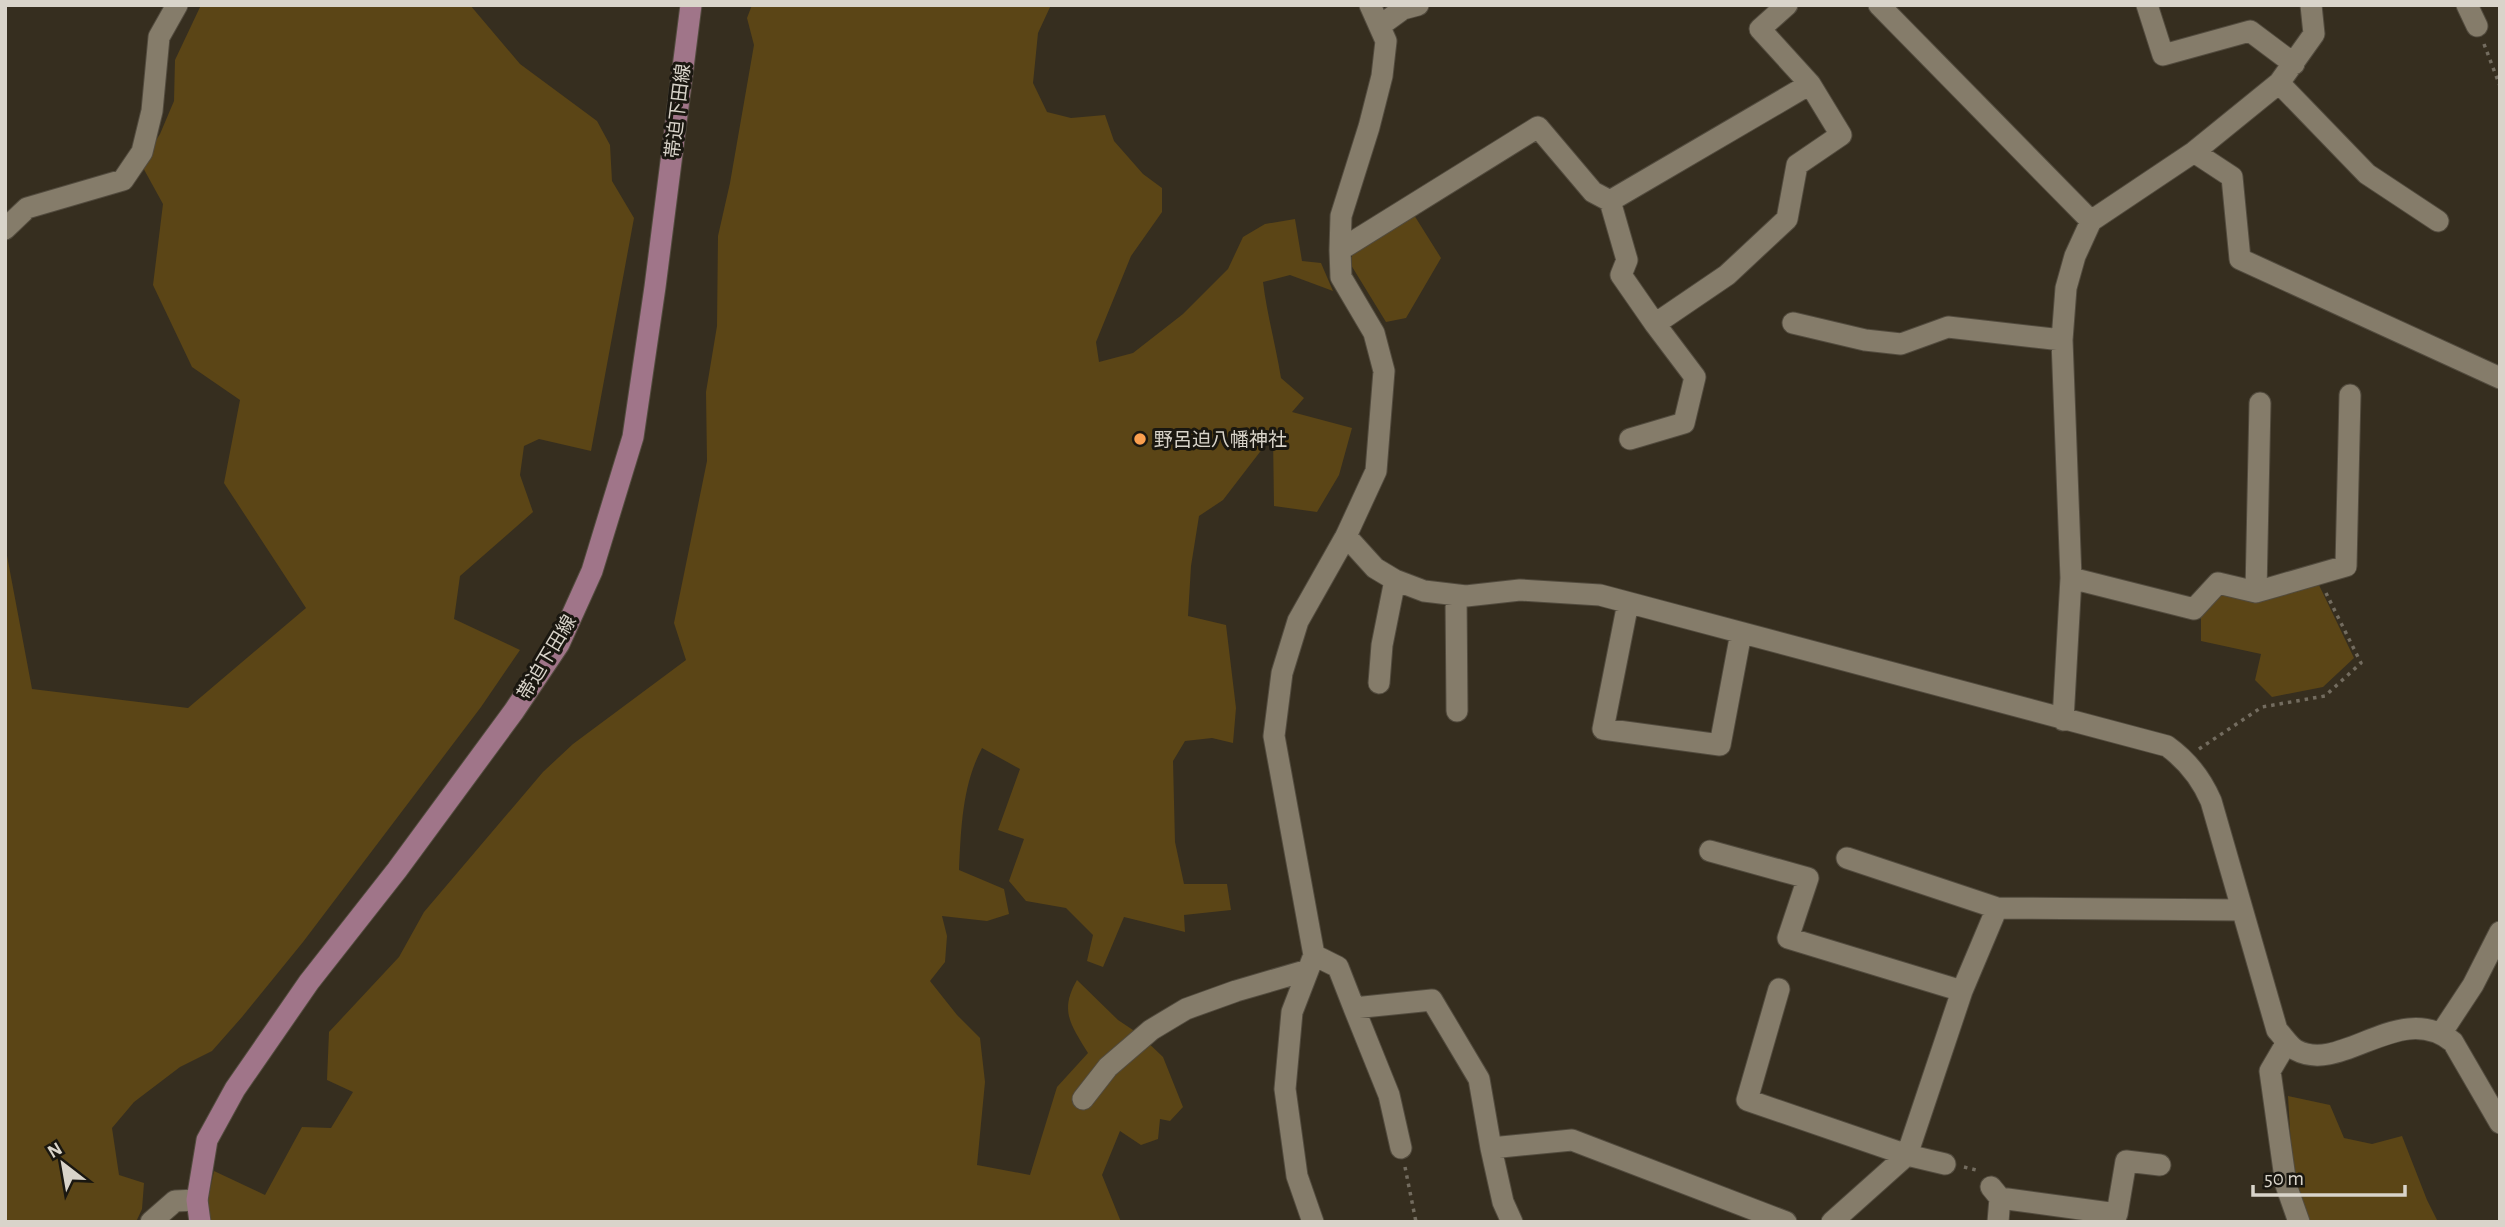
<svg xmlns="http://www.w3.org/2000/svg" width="2505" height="1227" viewBox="0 0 2505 1227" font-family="'Alegreya Sans','Noto Sans JP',sans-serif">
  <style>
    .green { fill: #5b4516 }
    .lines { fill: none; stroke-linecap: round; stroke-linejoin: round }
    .minor-casing { stroke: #524b3e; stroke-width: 23 }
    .major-casing { stroke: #524b3e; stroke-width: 23 }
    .path { stroke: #736c5f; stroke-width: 3.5; stroke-dasharray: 3.5 5; stroke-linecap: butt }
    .minor { stroke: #857c6a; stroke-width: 21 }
    .major { stroke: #a07589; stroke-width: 21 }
    .poi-dot { fill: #fa9f4f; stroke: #1a1710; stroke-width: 2.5 }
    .labels { text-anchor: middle; stroke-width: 6; stroke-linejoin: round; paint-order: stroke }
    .street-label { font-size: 19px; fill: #d9d4ca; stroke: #1a1710 }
    .poi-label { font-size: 19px; fill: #d9d4ca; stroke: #1a1710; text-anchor: start }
  </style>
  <rect width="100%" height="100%" fill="#362e1f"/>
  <path class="green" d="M201 5H470L520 64 597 121 610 145 612 181 634 218 591 451 539 439 524 446 520 475 533 512 460 576 454 619 520 650 481 707 303 942 242 1017 212 1051 180 1067 134 1102 112 1128 119 1175 144 1183 142 1209 136 1222H5V545L32 689 188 708 306 608 224 483 240 400 192 367 153 285 163 204 141 164 160 134 174 101 175 60Z
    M752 5H1051L1038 33 1033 83 1047 112 1071 118 1105 115 1114 141 1143 174 1162 188V212L1131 256 1096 342 1099 362 1133 353 1183 314 1228 269 1243 237 1265 224 1295 219 1302 261 1321 263 1333 291 1290 275 1263 282C1267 315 1276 346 1281 378L1304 398 1292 412 1352 428 1339 475 1317 512 1274 506 1273 435 1223 500 1199 516 1191 566 1188 616 1226 625 1236 708 1233 743 1212 738 1185 741 1173 761 1175 842 1184 884H1227L1231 910 1184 915 1185 932 1124 917 1103 967 1087 961 1093 935 1066 908 1026 901 1009 881 1024 839 998 830 1020 769 982 748C962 785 961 830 959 870L1004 889 1009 914 987 921 942 916 947 936 945 962 930 981 957 1015 980 1038 985 1082 977 1165 1030 1175 1057 1087 1088 1053C1071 1025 1059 1011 1077 980L1118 1020 1139 1034 1163 1057 1183 1107 1170 1121 1160 1119 1158 1139 1141 1145 1120 1131 1102 1175 1121 1222H203L214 1171 265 1195 302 1127 331 1128 353 1092 327 1080 329 1032 399 957 424 912 543 772 573 744 686 660 674 623 707 461 706 392 717 326 718 236 730 183 754 45 747 18Z
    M1414 215 1441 258 1406 318 1386 322 1351 265 1352 255Z
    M2318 583 2354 658 2323 687 2272 697 2255 680 2261 654 2201 641V615L2221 592 2272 599Z
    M2288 1096 2330 1105 2344 1138 2372 1144 2402 1136 2427 1200 2438 1222H2307L2294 1197Z"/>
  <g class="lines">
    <g class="minor-casing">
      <path id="minor" d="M1787 5 1760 29 1810 84
        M1879 5 2091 221
        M2147 5 2163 55 2250 31 2294 64
        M2467 5 2477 26
        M1381 25 1403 9 1418 5
        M2279 83 2367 174 2438 221
        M2194 152 2232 177 2240 259 2500 378
        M1610 201 1627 260 1621 275 1655 324
        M5 229 27 208 123 180 142 152 152 111 159 37 177 5
        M1340 250 1538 127 1593 192 1610 201 1810 84 1841 135 1797 165 1787 219 1727 275 1655 324 1695 377 1684 423 1630 439
        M1793 323 1865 340 1901 344 1948 327 2062 340
        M1346 536 1375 568 1395 580 1424 591 1466 596 1520 590 1600 595 2167 746C2188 761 2201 778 2211 801L2277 1030C2283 1036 2289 1046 2296 1050 2342 1075 2400 999 2453 1042L2500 1123
        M2071 578 2194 609 2218 583 2256 592 2346 566 2350 395
        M2256 592 2260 403
        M1456 595 1457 711
        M1628 603 1603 729 1720 745 1741 633
        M1379 683 1382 645 1395 580
        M2063 720 2071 578 2062 340 2066 288 2075 256 2091 221 2194 152 2279 83 2314 34 2311 5
        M1710 851 1808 878 1788 938 1962 991
        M1847 858 1997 908
        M1314 955 1338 967 1354 1008 1432 1000 1479 1079 1491 1148 1572 1140 1786 1222
        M1779 989 1747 1100 1907 1155 1945 1164
        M1354 1008 1389 1095 1401 1148
        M2442 1032 2473 985 2500 932
        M2287 1042 2270 1071 2286 1185 2299 1222
        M1083 1099 1108 1067 1151 1030 1186 1009 1236 991 1308 970
        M1491 1148 1503 1202 1512 1222
        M1991 1187 2000 1198 2117 1214 2126 1161 2160 1165
        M151 1222 175 1201 197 1200
        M1313 1222 1297 1176 1285 1089 1292 1012 1314 955 1274 736 1282 673 1298 621 1346 536 1376 471 1384 371 1374 333 1341 277 1340 250 1341 216 1369 127 1382 76 1386 41 1370 5
        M1832 1222 1907 1155 1962 991 1997 908 2241 910
        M1998 1222 2000 1198"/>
    </g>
    <g class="major-casing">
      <path id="major" d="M200 1222 197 1200 207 1140 235 1089 309 982 397 870 514 711 559 644 592 571 633 437 655 287 691 5"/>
    </g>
    <path class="path" d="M2484 44 2500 86
      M2199 749 2262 707 2325 696 2361 663 2326 593
      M1405 1167 1416 1222
      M1964 1167 1980 1171"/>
    <use href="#minor" class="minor"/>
    <use href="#major" class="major"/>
  </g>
  <circle class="poi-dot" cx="1140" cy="439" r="7"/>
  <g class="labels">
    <g class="street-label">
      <text transform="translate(677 111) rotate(-83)" y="7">帯迫下田線</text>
      <text transform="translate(546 657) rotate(-59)" y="7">帯迫下田線</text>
    </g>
    <g class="poi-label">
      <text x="1154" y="446">野呂迫八幡神社</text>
    </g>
  </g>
  <rect width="2505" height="1227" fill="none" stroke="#d9d4ca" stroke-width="14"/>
  <g transform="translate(63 1164) rotate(329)" stroke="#1a1710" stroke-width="5" paint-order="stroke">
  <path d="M0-5L12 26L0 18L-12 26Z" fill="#d9d4ca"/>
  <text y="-10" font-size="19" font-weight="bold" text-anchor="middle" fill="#d9d4ca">N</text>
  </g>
  <path d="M2253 1185v10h152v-10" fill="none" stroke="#d9d4ca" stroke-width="3.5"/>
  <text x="2264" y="1185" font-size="21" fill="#d9d4ca" stroke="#1a1710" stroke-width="5" paint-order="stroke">50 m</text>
</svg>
